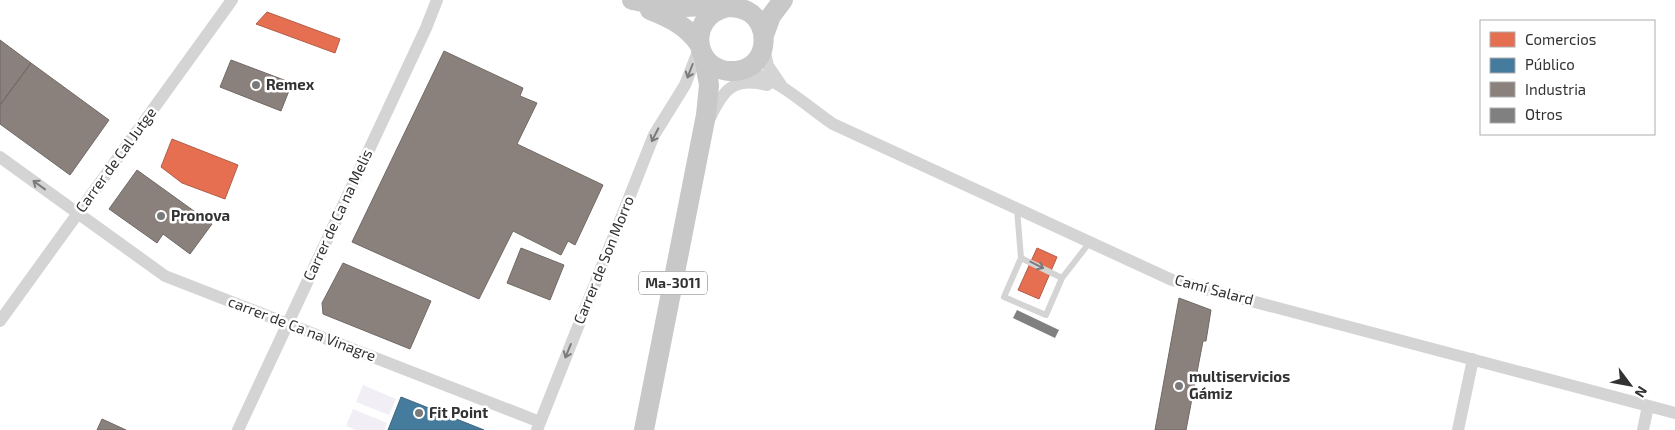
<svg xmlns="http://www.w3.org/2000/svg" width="1675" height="430" viewBox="0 0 1675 430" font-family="'Exo 2',sans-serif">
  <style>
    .green { fill: #f1eef6 }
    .shops { fill: #e76f51; stroke: #b15d48 }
    .public { fill: #457b9d; stroke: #3f657d }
    .industry { fill: #8a817c; stroke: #706966 }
    .building { fill: #808080 }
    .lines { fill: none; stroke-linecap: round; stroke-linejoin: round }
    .service { stroke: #d4d4d4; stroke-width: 6 }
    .minor { stroke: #d4d4d4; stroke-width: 12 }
    .primary { stroke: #c8c8c8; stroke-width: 20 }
    .oneway { stroke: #7b7b7b }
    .poi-dot { fill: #7a7a7a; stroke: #fff; stroke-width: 2 }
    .labels { text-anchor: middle; stroke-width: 5; stroke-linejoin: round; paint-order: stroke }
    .shield { fill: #fff; stroke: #707070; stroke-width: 1 }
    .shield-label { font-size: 14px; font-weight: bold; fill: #323232 }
    .poi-label { font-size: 15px; font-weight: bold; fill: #323232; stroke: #fff; text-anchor: start }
    .street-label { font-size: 15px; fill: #323232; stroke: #fff }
  </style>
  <rect width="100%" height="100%" fill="#fff"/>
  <path class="green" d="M363 385 396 399 389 415 356 402Z
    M353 409 387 423 384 430H356L346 426Z"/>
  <path class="shops" d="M267 12 340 39 335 53 256 24Z
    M172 139 238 165 225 199 182 183 161 167Z
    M1037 248 1057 257 1039 299 1018 290Z"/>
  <path class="public" d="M401 397 484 430H388Z"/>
  <path class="industry" d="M0 40 31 63 0 105Z
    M444 51 523 88 520 96 537 103 517 144 603 185 575 245 568 241 561 255 513 231 479 299 352 242Z
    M231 60 292 83 281 111 220 87Z
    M31 63 109 120 70 175 0 124V105Z
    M137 170 212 224 190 254 163 234 157 243 109 209Z
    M521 248 564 265 550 300 507 283Z
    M343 263 431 301 410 349 323 314 322 303Z
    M1179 298 1211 310 1206 341H1203L1186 430H1155Z
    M102 419 126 430H97Z"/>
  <path class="building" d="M1017 310 1059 330 1055 338 1013 318Z"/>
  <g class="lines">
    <path class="service" d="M1017 209 1021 258 1062 278 1090 242
      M1021 258 1004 297 1046 315 1062 278"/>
    <path class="minor" d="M764 48 768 66 781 85
      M743 70C777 77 805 105 833 124L1172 280 1675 413
      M710 118C723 90 734 76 767 85
      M0 157 165 276 540 422
      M0 321 232 0
      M238 430 426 28 437 0
      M537 430 654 135 685 85 699 49
      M1458 430 1473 359
      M1643 430 1648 406"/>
    <path class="primary" d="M632 0C666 6 691 12 725 0
      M728 7C734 7 741 8 747 11 771 23 769 64 741 70 695 80 682 17 728 7Z
      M650 10C670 18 687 26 699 44
      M764 35 771 16 783 0
      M644 430 706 115 709 85 704 58"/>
  </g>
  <defs><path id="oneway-shaft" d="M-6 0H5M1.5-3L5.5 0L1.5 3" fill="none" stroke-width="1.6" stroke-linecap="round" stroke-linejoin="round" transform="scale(1.25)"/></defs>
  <g class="oneway">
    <use href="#oneway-shaft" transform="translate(690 71) rotate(111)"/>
    <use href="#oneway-shaft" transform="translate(655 135) rotate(117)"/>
    <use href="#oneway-shaft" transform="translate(39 185) rotate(-144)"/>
    <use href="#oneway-shaft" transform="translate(1037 265) rotate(27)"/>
    <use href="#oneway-shaft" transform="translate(568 351) rotate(112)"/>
  </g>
  <g class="poi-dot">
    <circle cx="256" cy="85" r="5"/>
    <circle cx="161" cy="216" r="5"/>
    <circle cx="1179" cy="386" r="5"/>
    <circle cx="419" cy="413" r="5"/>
  </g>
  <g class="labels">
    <rect class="shield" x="639" y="271.5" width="68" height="23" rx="4"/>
    <g class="shield-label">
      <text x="673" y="288">Ma-3011</text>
    </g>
    <g class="poi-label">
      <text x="266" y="90">Remex</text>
      <text x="171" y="221">Pronova</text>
      <text x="1189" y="382">multiservicios<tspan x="1189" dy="17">Gámiz</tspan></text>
      <text x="429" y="418">Fit Point</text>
    </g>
    <g class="street-label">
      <text transform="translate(116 160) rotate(-54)" y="5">Carrer de Cal Jutge</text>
      <text transform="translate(338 215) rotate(-65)" y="5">Carrer de Ca na Melis</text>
      <text transform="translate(604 260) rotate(-68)" y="5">Carrer de Son Morro</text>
      <text transform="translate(1214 290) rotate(15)" y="5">Camí Salard</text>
      <text transform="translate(302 329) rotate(21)" y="5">carrer de Ca na Vinagre</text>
    </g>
  </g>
  <rect x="1480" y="20" width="175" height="115" fill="#ffffff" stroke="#adadad"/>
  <rect x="1490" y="32" width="25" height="15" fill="#e76f51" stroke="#adadad"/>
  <text x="1525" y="45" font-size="15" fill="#323232">Comercios</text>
  <rect x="1490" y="58" width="25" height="15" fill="#457b9d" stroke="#adadad"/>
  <text x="1525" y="70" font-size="15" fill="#323232">Público</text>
  <rect x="1490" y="82" width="25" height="15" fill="#8a817c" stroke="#adadad"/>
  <text x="1525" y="95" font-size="15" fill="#323232">Industria</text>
  <rect x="1490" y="108" width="25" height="15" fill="#808080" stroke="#adadad"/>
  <text x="1525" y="120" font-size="15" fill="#323232">Otros</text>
  <g transform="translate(1630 385) rotate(122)" stroke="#ffffff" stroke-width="4" paint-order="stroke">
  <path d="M0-4L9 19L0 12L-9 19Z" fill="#323232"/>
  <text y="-8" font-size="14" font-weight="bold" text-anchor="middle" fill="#323232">N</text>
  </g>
</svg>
